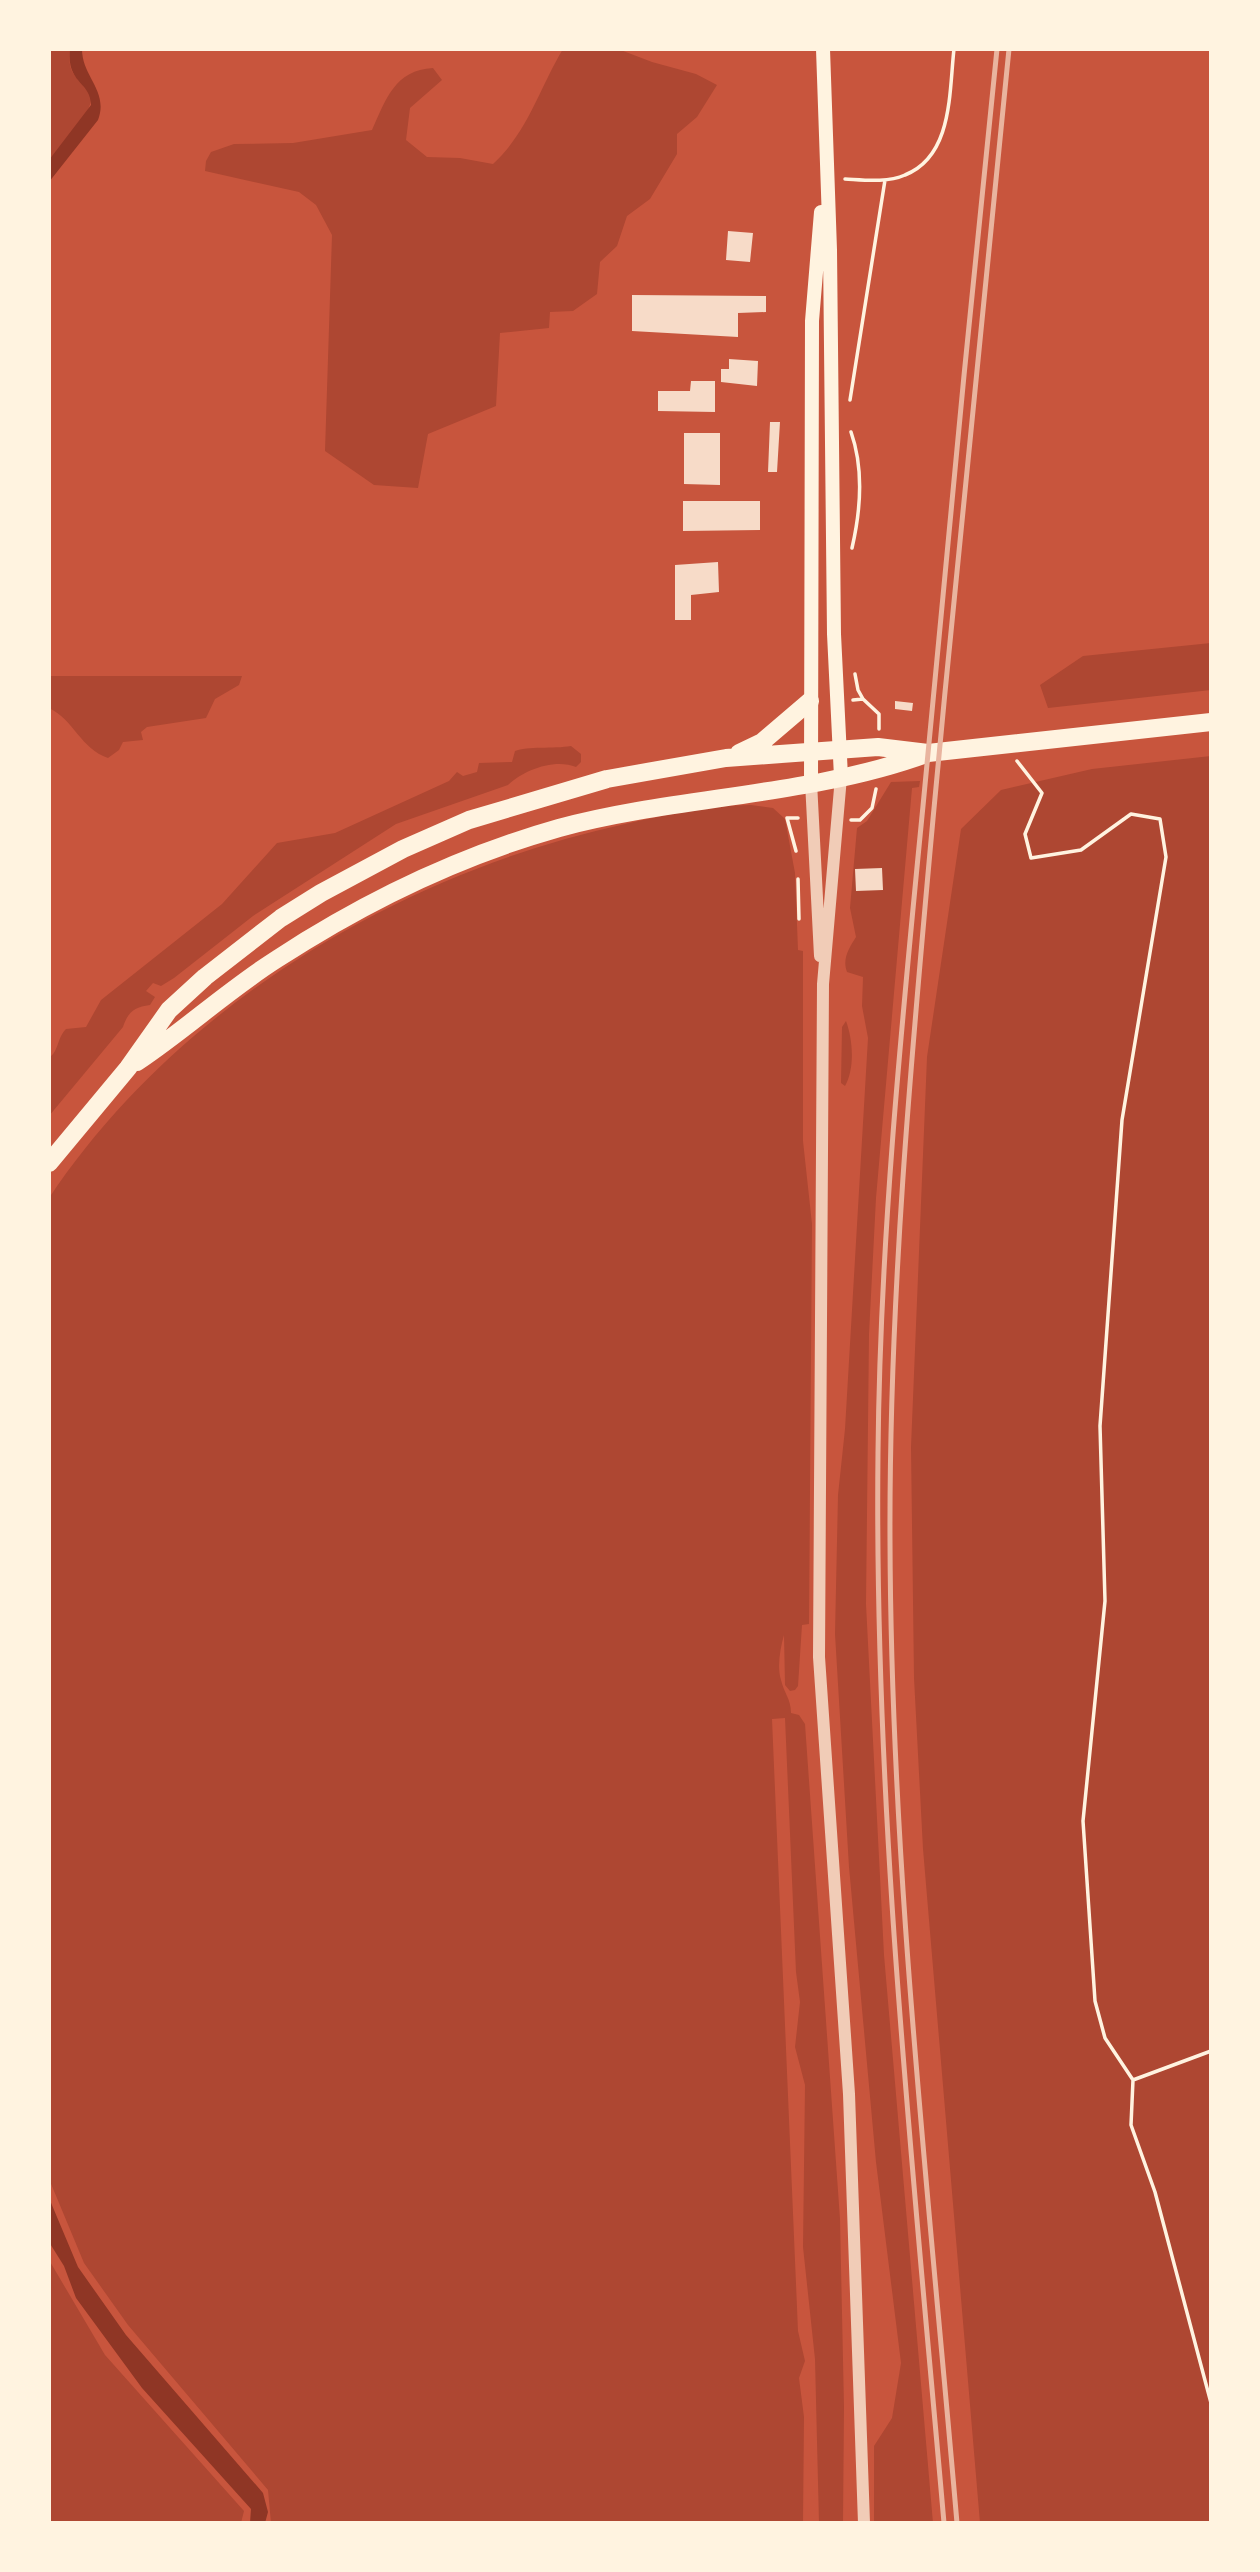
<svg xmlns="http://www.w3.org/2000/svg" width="1260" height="2572" viewBox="0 0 1260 2572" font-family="Figtree,sans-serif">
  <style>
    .green { fill: #ae4732 }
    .water { fill: #8f3625 }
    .building { fill: #f7dbc8 }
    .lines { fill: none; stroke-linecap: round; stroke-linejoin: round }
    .path { stroke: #fff3e0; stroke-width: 3.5 }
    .tertiary { stroke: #f1ccb7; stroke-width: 12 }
    .secondary { stroke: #fff3e0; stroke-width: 14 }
    .primary { stroke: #fff3e0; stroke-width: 18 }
    .rail { stroke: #e9b49f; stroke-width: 5 }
  </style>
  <rect width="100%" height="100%" fill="#c8553d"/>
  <path class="green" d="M49 49H70C66 83 85 76 91 97 94 111 59 149 49 160Z
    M563 49H618L652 62 696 74 717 85 697 117 677 134V154L650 199 627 216 617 246 600 262 597 294 573 311 550 312 549 328 500 333 496 406 428 434 418 488 374 485 325 451 332 235 316 205 299 192 205 171 206 161 211 152 234 144 293 143 372 130C386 99 395 70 433 68L442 80 410 108 406 140 427 157 460 158 493 164C528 132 539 89 563 49Z
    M1211 643V690L1048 708 1040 685 1083 656Z
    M49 676H242L239 685 215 699 206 718 147 727 141 732 143 740 123 742 119 750 108 758C81 749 74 720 49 708Z
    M571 746 581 754V762L576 767C555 758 523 770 508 785L396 824 253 916 174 978 161 986 153 983 146 991 155 997 150 1005C134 1007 128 1012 123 1027L49 1116V1058C59 1051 57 1038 66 1029L86 1027 101 1000 222 904 277 843 335 833 449 781 457 772 463 776 477 772 479 763 512 762 515 751C527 746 554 749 571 746Z
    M1211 756V2523H980L923 1849 914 1678 911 1447 927 1057 961 829 1001 790 1092 769Z
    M920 781 919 787 912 788 876 1198 869 1334 866 1604 884 1955 933 2523H874V2446L892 2418 901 2363 876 2162 849 1867 835 1634 838 1495 845 1429 868 1038 862 1006 863 977 847 972C842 959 849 948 856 937L850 908 857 828 867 821 891 782Z
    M751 805 773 808 785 819 795 873 798 950 803 951V1141L812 1224 809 1624 802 1625 798 1686 795 1690 790 1691 785 1685 784 1635C780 1649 777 1667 781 1680 784 1693 791 1699 791 1713L799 1715 805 1724 840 2219 844 2407 843 2523H819L815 2359 803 2247 805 2085 795 2047 800 2002 796 1972 785 1718 772 1719 798 2331 805 2361 799 2378 804 2417 803 2523H271L268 2490 128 2325 84 2263 49 2179V1198C178 1005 400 873 625 824 666 815 709 805 751 805Z
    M846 1021C853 1040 855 1068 845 1086L841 1083 842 1027Z
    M49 2260 105 2355 244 2511 241 2523H49Z"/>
  <path class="water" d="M70 49H82C82 77 109 91 98 120L49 182V160L91 105C91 81 66 84 70 49Z
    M49 2198 78 2267 126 2335 263 2493 268 2512 265 2523H250L251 2509 142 2388 76 2298 64 2266 49 2242Z"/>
  <path class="building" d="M728 231 753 233 750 262 726 260Z
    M632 295 766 296V312L738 313V337L632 331Z
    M729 359 758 361 757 386 721 382V369H729Z
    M691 381H715V412L658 411V391H690Z
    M770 422H780L777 472H768Z
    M684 433H720V485L684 484Z
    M683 501H760V530L683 531Z
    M718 562 719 592 691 595V620H675V565Z
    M895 701 913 703 912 711 895 709Z
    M882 868 883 890 856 891 855 869Z"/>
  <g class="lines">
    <path class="path" d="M845 179C864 180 887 183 905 175 953 156 949 92 954 49
      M850 400 885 180
      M851 432C864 469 861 509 852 548
      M863 699 879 714V729
      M853 700 863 699 858 690 855 674
      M1017 761 1042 793 1025 834 1031 858 1081 850 1131 814 1160 819 1166 857 1122 1120 1100 1426 1105 1601 1083 1821 1095 2001 1105 2038 1133 2080
      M851 820H860L872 808 876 789
      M796 851 787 818H798
      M798 879 799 919
      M1211 2051 1133 2080 1131 2125 1155 2192 1211 2403"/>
    <path class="tertiary" d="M841 777 823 984 819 1657 849 2094 864 2523
      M811 782 820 956"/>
    <path class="secondary" d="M823 49 830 250 834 634 841 777
      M811 782 812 321 821 212"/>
    <path class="primary" d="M739 753 762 742 810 701
      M137 1062C185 1030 228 990 277 959 363 903 460 856 559 828 678 796 811 796 926 754
      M49 1163 128 1068 169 1010 205 977 281 918 321 893 403 849 469 820 607 779 726 758 878 747 928 753 1211 722"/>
    <path class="rail" d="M944 2523C913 2167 874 1811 878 1453 880 1237 902 1021 923 806 946 554 971 301 997 49
      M957 2523C929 2196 891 1868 890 1540 889 1299 911 1059 933 819 957 562 983 305 1009 49"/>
  </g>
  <rect width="1260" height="2572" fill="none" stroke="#fff3e0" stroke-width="102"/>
</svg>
